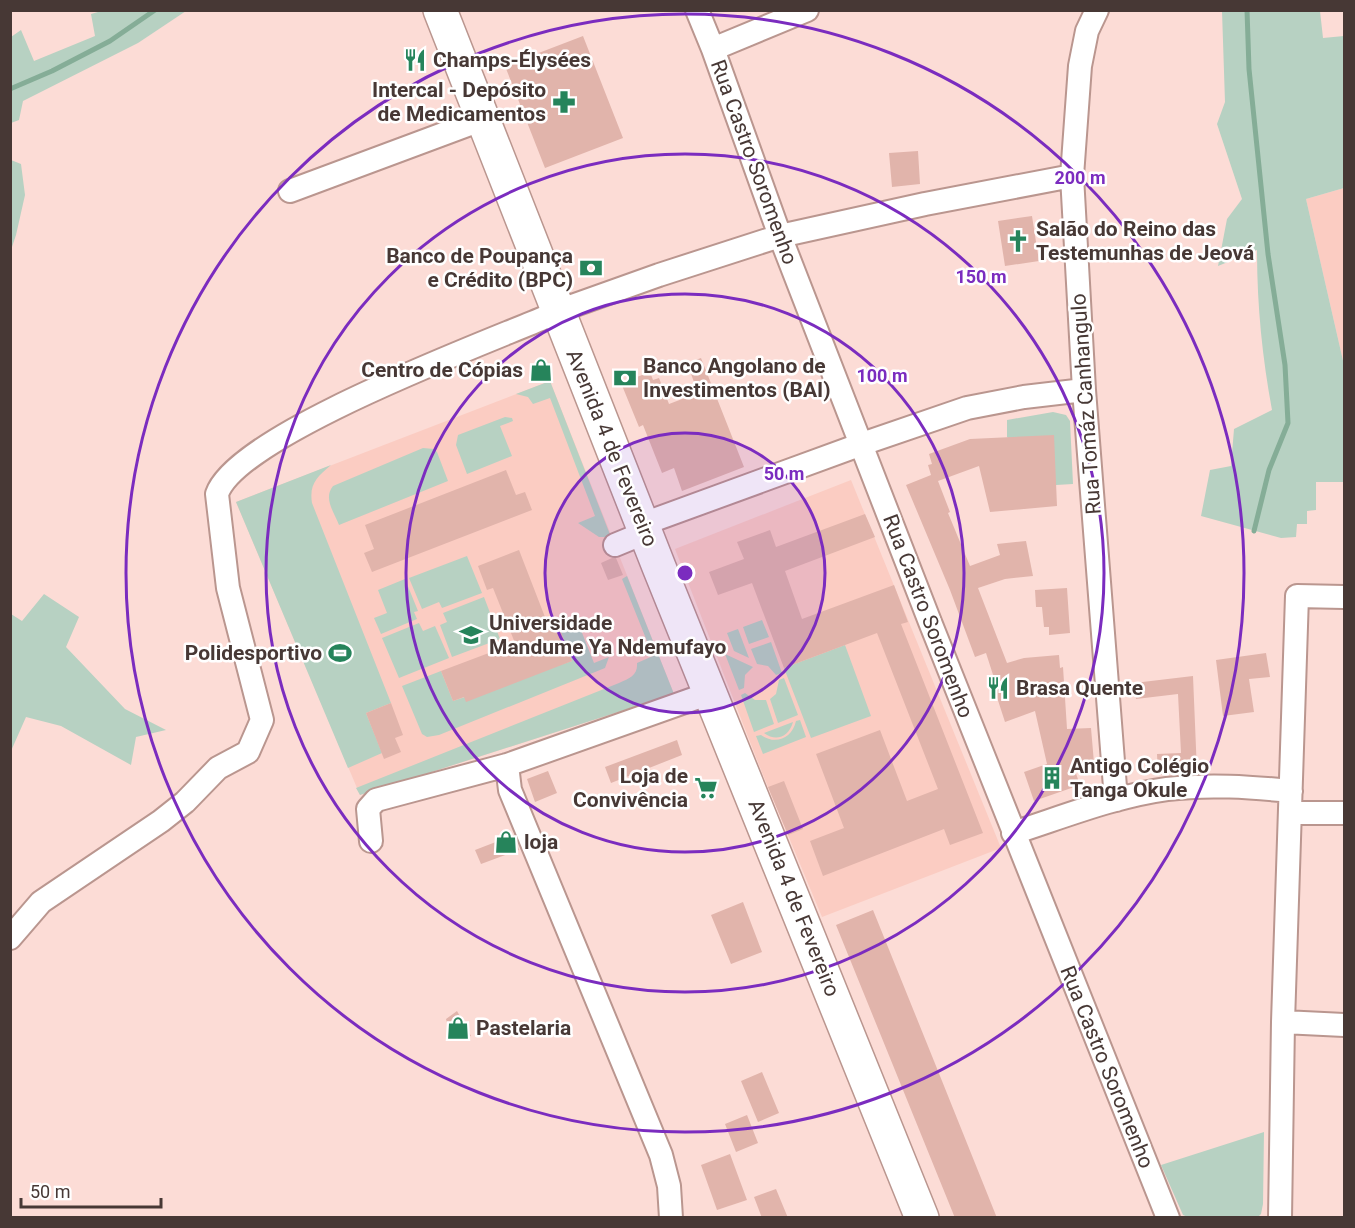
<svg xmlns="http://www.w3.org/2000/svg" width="1355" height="1228" viewBox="0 0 1355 1228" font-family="Roboto,sans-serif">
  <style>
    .built { fill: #fbccc2 }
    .green { fill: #b7d1c2 }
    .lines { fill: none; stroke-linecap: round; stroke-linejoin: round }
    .stream { stroke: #85ad97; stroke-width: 5 }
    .building { fill: #e1b4ab }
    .street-casing { stroke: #ba968f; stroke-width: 26 }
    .primary-casing { stroke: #ba968f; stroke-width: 36 }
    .street { stroke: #fff; stroke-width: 22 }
    .primary { stroke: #fff; stroke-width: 33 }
    .ring { fill: none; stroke: #7b2cbf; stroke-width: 3 }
    .labels { text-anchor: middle; stroke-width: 5; stroke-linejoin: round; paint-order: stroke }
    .poi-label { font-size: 21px; font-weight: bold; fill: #473835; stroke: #fff; text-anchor: start }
    .street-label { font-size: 21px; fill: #473835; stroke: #fff }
    .centre { fill: #7b2cbf; stroke: #fff; stroke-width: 3 }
    .ring-label { font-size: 18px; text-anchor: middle; font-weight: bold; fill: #7b2cbf; stroke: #fff; stroke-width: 5; stroke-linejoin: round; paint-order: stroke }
  </style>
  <rect width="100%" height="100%" fill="#fcdcd6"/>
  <path class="built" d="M1344 188V365L1306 199Z
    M550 381 674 694 360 795 236 502Z
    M851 480 1001 848 822 917 761 770 675 549Z"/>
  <path class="green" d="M105 10 186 11 138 43 23 101 19 120 11 123V37L21 30 34 61 95 36 91 14Z
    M1222 11H1320L1323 38 1344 36V188L1306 199 1344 365V482H1316V510L1307 511V524H1297L1296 537 1281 538 1201 516 1210 470 1231 466 1234 429 1272 410C1262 356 1257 304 1257 250L1218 266 1227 219 1242 199 1217 124 1225 102Z
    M11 160 21 164 25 195 16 235 11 250Z
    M550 381 611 537H599L578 523 595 516 550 398 533 404 528 397 516 394Z
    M1053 412 1066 415 1070 421 1073 484 1056 485 1007 437V420Z
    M505 417 512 418 513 421 500 426 512 456 467 474 456 445 458 435Z
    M423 448 434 449 437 452 448 481 339 525C334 512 323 498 333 486Z
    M331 465C317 477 309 484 312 503L391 703 366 713 382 753 348 768 236 502Z
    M467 556 482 593 442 608 439 602 422 609 409 578Z
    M627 576 674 694 360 795 356 788 619 683C630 678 638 675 637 663L653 656 622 579Z
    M405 579 418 611 414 612 417 619 381 634 374 618 387 613 378 590Z
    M44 594 79 617 66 647 125 709 166 730 136 737 131 765 61 726 26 717 11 751V614L22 621Z
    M484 597 500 639 452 657 440 625 447 622 443 613Z
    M577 620 594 663 609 657 605 668 439 735 427 737 422 734 402 686 441 671 453 701 572 661 559 627Z
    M762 620 769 637 749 644 743 627Z
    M419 623 423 631 435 626 449 658 399 678 382 638Z
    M738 629 749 658 734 651 727 633Z
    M771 642 782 673 776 675 768 666 757 664 751 649Z
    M845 645 871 716 811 738 784 668Z
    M725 654 753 667 745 675 744 688 739 690Z
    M784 678 798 715 778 723 770 699 776 694 779 680Z
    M745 693 755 700H766L774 724 754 732 741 695Z
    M800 720 806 737 763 754 756 736 761 735C775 745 792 739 796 721Z
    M793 722C789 737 776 742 764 733Z
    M1264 1132 1263 1204 1261 1214 1257 1218H1190L1183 1215 1161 1165Z"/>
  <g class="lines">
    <path class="stream" d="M1247 10 1249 69 1268 254 1285 365 1288 423 1269 470 1254 531
      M10 89 52 71 110 41 155 10"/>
  </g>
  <path class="building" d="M583 36 623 138 545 168 505 66Z
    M918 151 920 184 892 187 889 153Z
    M1032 216 1039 261 1005 266 998 221Z
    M701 358 744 467 682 491 674 468 662 473 643 425 639 427 621 383 650 372 653 380 659 378 669 404 698 393 687 363Z
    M1054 435 1057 506 990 512 979 466 938 481 950 512 948 513 970 566 1000 555 997 544 1026 541 1033 576 1005 579 978 588 1007 663 1024 658 1059 655 1060 668 1063 667 1067 729 1091 728 1094 763 1073 765 1080 785 1034 801 1024 772 1047 764 1035 711 1005 722 992 682 995 681 986 653 975 657 950 590 906 485 931 475 928 465 932 464 929 454 970 439Z
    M506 470 516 495 525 492 532 510 372 572 364 553 374 549 365 525Z
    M865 514 875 537 785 571 802 619 894 585 908 622 901 624 983 833 950 845 944 829 823 876 810 841 844 828 816 754 880 730 907 801 938 789 877 633 784 668 752 583 718 595 709 572 744 559 737 542 770 530 776 547Z
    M519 550 550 630 559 627 572 661 466 702 464 697 453 701 441 671 515 643 493 588 487 590 478 566Z
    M612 558H616L623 575 608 580 601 563Z
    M1067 588 1070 633 1049 635V627H1044L1042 607H1036L1035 590Z
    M1266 653 1270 677 1249 679 1254 712 1223 716 1216 660Z
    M1193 676 1197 772 1158 775 1157 754 1181 753 1178 694 1136 699 1134 683Z
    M391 703 403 735 395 738 401 752 384 759 366 713Z
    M677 740 682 755 611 783 605 767Z
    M548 771 557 793 535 802 527 779Z
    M784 781 803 829 788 835 768 787Z
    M514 835 519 850 481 864 475 850Z
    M743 902 762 952 731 964 711 915Z
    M873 910 934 1061 997 1218H955L836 925Z
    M457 1011 471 1036 452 1040 446 1019Z
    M762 1072 779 1113 758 1122 741 1081Z
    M747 1115 758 1143 736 1152 725 1124Z
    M730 1154 747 1200 717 1210 701 1165Z
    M776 1189 788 1218H762L754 1197Z"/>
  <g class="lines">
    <g class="street-casing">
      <path id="street" d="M697 10 713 49 780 236 930 622 1168 1218
        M1097 10 1087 31 1080 66 1072 176 1084 390 1116 800
        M713 49 807 10
        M290 191 470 124
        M558 311 659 275 780 236 925 204 1072 176
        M643 524 862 444 967 408 1024 397 1084 390
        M615 545 632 538
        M507 765 510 790 661 1155 669 1186 671 1218
        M1290 813H1344
        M1013 833C1063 817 1115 796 1167 789 1209 784 1250 787 1291 791
        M371 841 368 809 376 800 507 765 696 698
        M10 938 41 902 161 821 185 802 218 768 248 752 262 720 228 588 217 494C237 435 483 344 546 317
        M1283 1022 1344 1025
        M1280 1218 1283 1022 1297 596 1344 597"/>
    </g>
    <g class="primary-casing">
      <path id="primary" d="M440 10 659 567 922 1218"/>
    </g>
    <use href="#street" class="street"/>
    <use href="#primary" class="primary"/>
  </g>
  <circle cx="685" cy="573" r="140" fill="#7b2cbf" fill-opacity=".12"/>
  <g class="ring">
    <circle cx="685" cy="573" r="140"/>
    <circle cx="685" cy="573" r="279"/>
    <circle cx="685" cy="573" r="419"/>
    <circle cx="685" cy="573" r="559"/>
  </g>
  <defs>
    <g id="restaurant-bare" transform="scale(1.8)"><path d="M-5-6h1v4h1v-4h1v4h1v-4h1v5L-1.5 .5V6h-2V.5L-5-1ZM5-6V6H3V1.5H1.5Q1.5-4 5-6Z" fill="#26845b" stroke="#fff" stroke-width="2.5" paint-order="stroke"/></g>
    <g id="pharmacy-bare" transform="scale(1.8)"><path d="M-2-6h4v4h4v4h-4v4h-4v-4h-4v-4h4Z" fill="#26845b" stroke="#fff" stroke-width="2.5" paint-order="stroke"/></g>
    <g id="church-bare" transform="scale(1.8)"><path d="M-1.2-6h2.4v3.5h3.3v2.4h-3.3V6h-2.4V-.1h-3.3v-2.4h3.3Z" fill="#26845b" stroke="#fff" stroke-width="2.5" paint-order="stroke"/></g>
    <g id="bank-bare" transform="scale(1.8)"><path d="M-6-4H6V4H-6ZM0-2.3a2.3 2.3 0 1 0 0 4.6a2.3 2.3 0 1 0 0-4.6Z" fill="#26845b" stroke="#fff" stroke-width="2.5" paint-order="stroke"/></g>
    <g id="shop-bare" transform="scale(1.8)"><path d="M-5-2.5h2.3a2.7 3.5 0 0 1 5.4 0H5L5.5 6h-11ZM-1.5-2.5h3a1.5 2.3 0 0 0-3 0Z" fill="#26845b" stroke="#fff" stroke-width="2.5" paint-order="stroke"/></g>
    <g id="university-bare" transform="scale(1.8)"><path d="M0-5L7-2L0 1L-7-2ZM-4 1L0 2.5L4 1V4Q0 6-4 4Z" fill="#26845b" stroke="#fff" stroke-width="2.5" paint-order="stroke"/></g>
    <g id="stadium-bare" transform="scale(1.8)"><path d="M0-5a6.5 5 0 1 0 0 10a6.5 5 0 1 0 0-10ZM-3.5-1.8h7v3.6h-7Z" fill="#26845b" stroke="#fff" stroke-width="2.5" paint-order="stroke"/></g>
    <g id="building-bare" transform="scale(1.8)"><path d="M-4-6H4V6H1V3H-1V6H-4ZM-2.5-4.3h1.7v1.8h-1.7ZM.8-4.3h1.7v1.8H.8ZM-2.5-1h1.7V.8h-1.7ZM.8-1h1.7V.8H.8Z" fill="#26845b" stroke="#fff" stroke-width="2.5" paint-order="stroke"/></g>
    <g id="supermarket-bare" transform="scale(1.8)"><path d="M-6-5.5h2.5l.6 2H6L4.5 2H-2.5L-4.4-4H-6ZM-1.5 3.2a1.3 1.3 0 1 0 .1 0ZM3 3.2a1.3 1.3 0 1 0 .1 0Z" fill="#26845b" stroke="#fff" stroke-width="2.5" paint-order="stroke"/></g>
  </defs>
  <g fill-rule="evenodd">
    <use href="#restaurant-bare" x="415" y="60"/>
    <use href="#pharmacy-bare" x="564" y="102"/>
    <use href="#church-bare" x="1018" y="241"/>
    <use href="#bank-bare" x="591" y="268"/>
    <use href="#shop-bare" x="541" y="370"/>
    <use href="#bank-bare" x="625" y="378"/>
    <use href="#university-bare" x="471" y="635"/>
    <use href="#stadium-bare" x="340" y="653"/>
    <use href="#restaurant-bare" x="998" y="688"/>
    <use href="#building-bare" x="1052" y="778"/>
    <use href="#supermarket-bare" x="706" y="788"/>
    <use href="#shop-bare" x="506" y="842"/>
    <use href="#shop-bare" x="458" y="1028"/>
  </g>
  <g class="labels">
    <g class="poi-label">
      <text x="433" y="67">Champs-Élysées</text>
      <text x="546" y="97" text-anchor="end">Intercal - Depósito<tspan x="546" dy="24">de Medicamentos</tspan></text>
      <text x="1036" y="236">Salão do Reino das<tspan x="1036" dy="24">Testemunhas de Jeová</tspan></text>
      <text x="573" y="263" text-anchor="end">Banco de Poupança<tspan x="573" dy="24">e Crédito (BPC)</tspan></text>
      <text x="643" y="373">Banco Angolano de<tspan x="643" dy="24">Investimentos (BAI)</tspan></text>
      <text x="523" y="377" text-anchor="end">Centro de Cópias</text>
      <text x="489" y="630">Universidade<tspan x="489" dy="24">Mandume Ya Ndemufayo</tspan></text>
      <text x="322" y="660" text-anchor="end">Polidesportivo</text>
      <text x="1016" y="695">Brasa Quente</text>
      <text x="1070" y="773">Antigo Colégio<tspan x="1070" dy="24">Tanga Okule</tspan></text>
      <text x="688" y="783" text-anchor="end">Loja de<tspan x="688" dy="24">Convivência</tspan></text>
      <text x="524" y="849">loja</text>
      <text x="476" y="1035">Pastelaria</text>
    </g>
    <g class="street-label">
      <text transform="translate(754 162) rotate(70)" y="7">Rua Castro Soromenho</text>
      <text transform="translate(1086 404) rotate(-94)" y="7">Rua Tomáz Canhangulo</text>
      <text transform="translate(612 448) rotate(68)" y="7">Avenida 4 de Fevereiro</text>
      <text transform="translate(928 616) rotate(69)" y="7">Rua Castro Soromenho</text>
      <text transform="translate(794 898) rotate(68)" y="7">Avenida 4 de Fevereiro</text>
      <text transform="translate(1107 1067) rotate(68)" y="7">Rua Castro Soromenho</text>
    </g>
  </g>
  <circle cx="685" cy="573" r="9" class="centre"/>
  <g class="ring-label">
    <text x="1080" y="184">200 m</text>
    <text x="981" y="283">150 m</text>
    <text x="882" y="382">100 m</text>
    <text x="784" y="480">50 m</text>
  </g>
  <rect width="1355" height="1228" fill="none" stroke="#473835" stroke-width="24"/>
  <path d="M21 1198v9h140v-9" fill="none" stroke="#473835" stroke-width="3"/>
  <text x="30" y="1198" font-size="18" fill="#473835" stroke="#ffffff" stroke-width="4.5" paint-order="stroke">50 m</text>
</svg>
